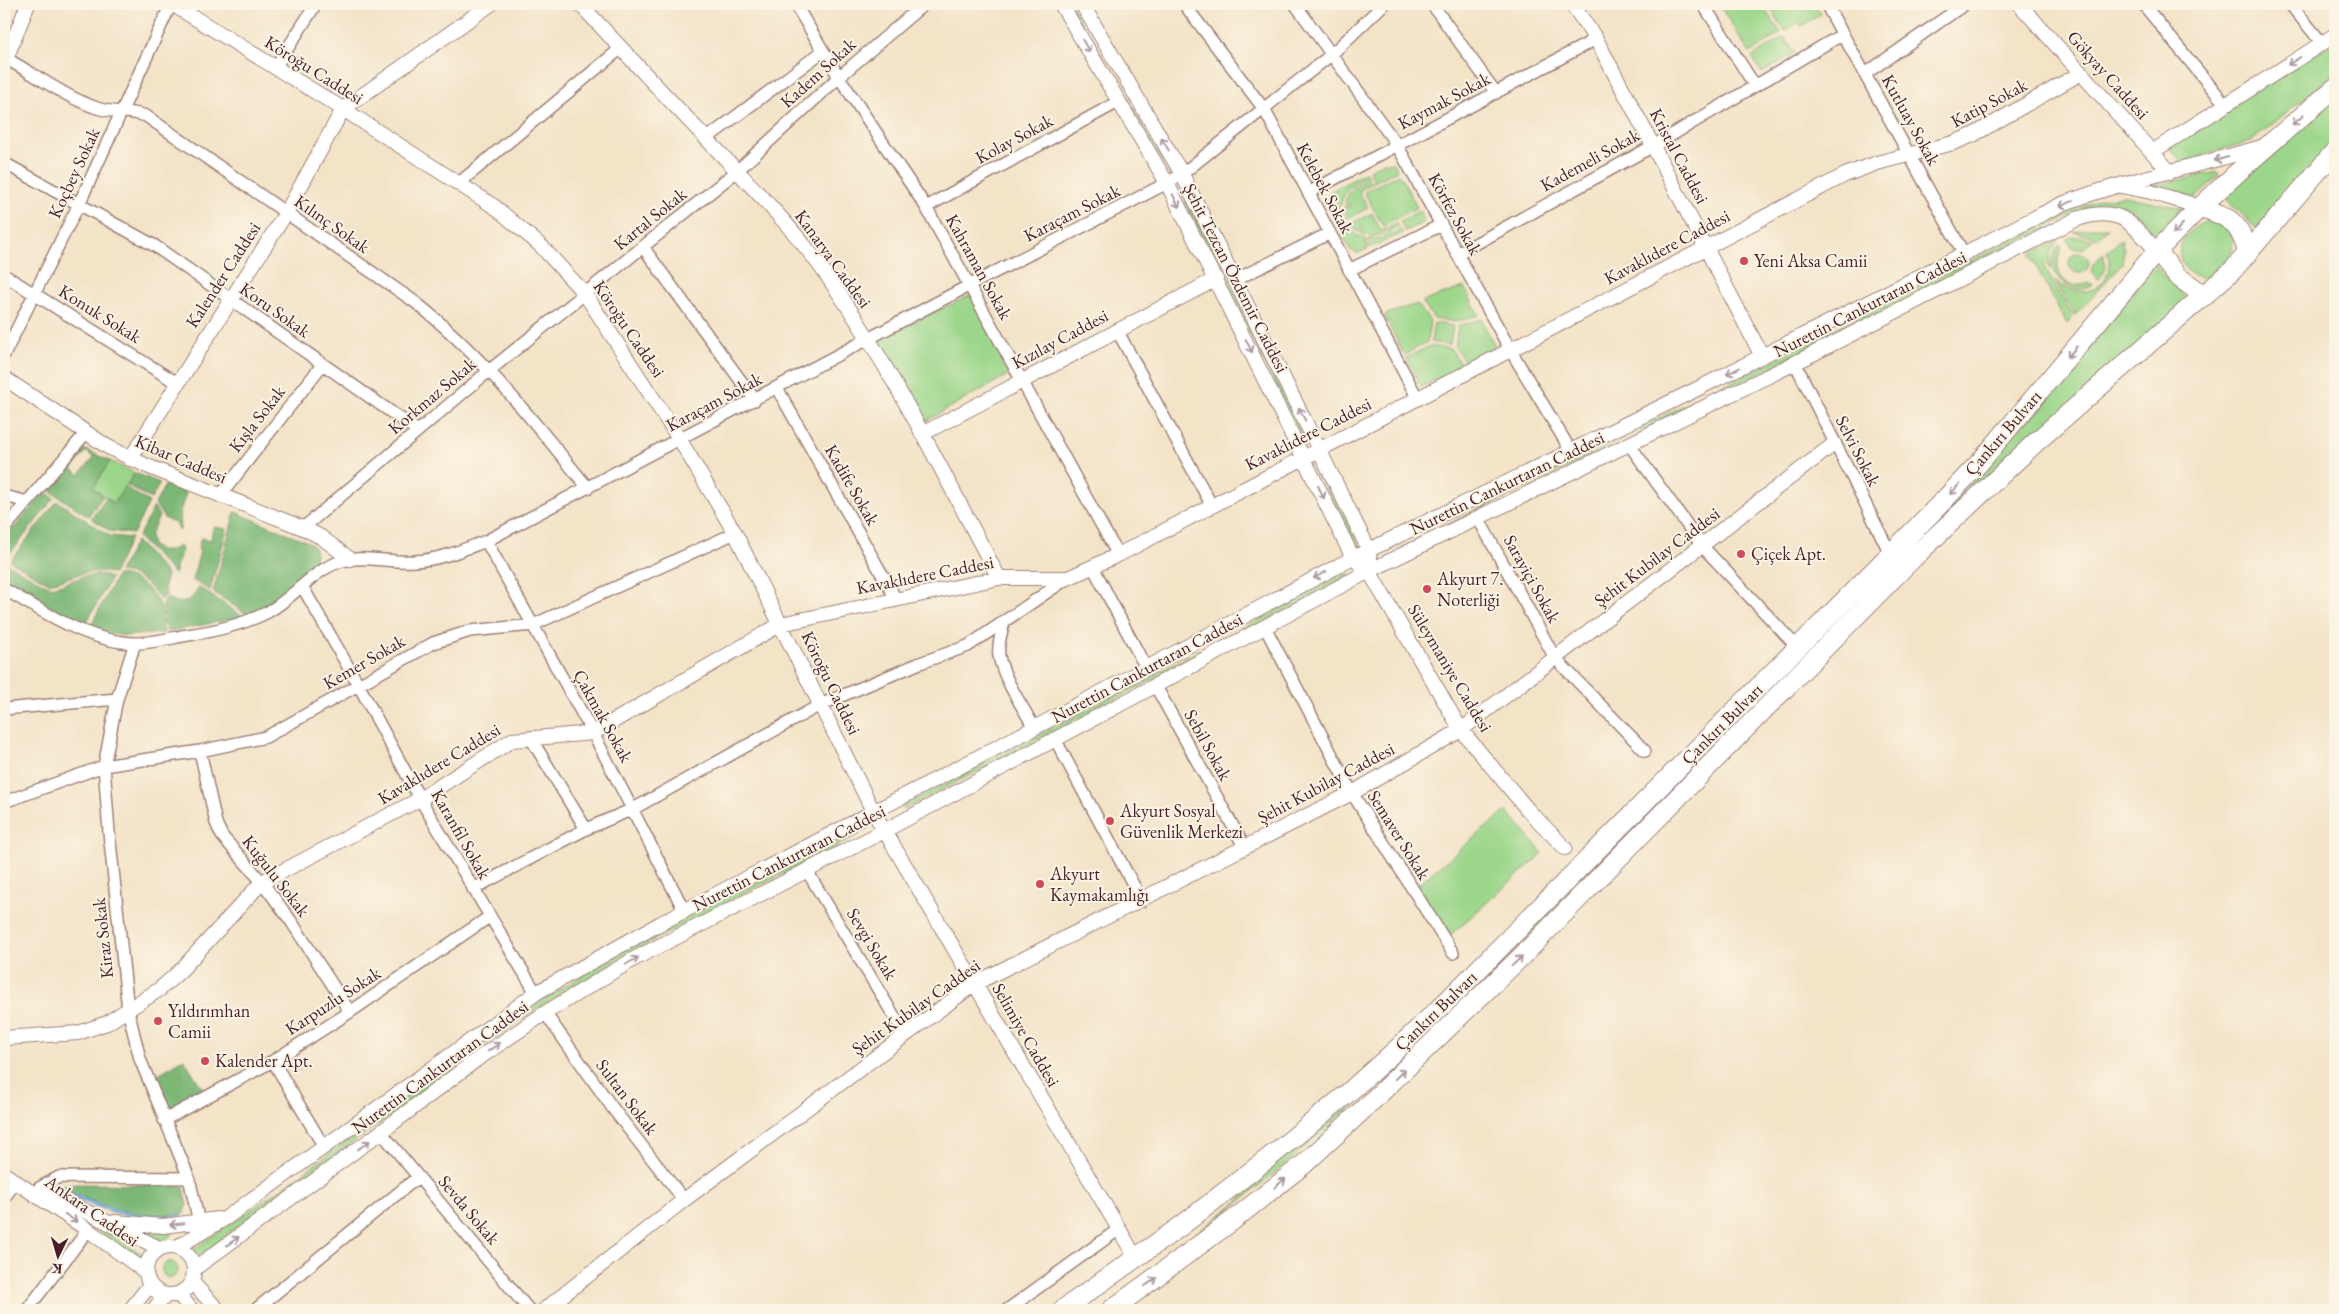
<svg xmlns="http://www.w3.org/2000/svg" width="2339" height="1314" viewBox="0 0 2339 1314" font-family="'EB Garamond',serif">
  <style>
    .green { fill: #9bd68a; stroke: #727a5a }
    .forest { fill: #7cb776; stroke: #636b50; fill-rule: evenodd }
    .water { fill: #7cbcf0; stroke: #636e8e }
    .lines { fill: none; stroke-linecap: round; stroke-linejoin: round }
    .minor-casing { stroke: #9e8179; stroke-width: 14 }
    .tertiary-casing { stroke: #9e8179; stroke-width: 16 }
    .trunk-casing { stroke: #9e8179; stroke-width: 21 }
    .minor { stroke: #fff; stroke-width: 11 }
    .tertiary { stroke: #fff; stroke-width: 14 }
    .trunk { stroke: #fff; stroke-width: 19 }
    .oneway { stroke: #ae9aa0 }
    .poi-dot { fill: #d1495b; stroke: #fcf5e5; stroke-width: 2 }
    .labels { text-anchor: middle; stroke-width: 4; stroke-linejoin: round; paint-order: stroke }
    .street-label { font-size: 18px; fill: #4a1f2b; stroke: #fcf5e5 }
    .poi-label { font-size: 18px; fill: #4a1f2b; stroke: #fcf5e5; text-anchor: start }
  </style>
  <rect width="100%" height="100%" fill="#fcf5e5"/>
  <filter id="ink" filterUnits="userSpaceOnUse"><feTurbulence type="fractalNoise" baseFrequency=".02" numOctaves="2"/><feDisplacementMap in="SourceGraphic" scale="10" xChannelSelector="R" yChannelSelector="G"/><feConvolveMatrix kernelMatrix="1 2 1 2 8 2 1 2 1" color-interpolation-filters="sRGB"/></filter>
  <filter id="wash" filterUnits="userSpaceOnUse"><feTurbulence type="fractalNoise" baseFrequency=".0096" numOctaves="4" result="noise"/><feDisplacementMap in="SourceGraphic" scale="20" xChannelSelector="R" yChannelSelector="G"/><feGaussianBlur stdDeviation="1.12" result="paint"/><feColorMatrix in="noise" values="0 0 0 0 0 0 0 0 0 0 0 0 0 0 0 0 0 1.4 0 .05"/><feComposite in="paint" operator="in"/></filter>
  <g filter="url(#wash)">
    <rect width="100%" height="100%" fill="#f3e3c7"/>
    <path class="green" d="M1068 4H1071L1166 163 1164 164Z
      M1761 4 1781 33 1750 53 1719 5Z
      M1785 4H1815L1821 14 1801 26 1799 22 1785 31 1772 12Z
      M1784 37 1795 53 1762 73 1752 57Z
      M2335 41V73L2253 140 2182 162 2168 146Z
      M2335 101V137L2258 230 2223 196Z
      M1384 162 1393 163 1397 170 1375 182 1369 170Z
      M1366 172 1369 176C1356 184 1343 189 1341 205H1336V207L1341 208 1344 220 1337 224 1327 202 1328 193Z
      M2217 172 2219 175 2195 198 2152 186Z
      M1399 174 1417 207 1383 226 1364 192Z
      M1370 179 1373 183 1359 191 1368 208 1347 219 1344 206 1350 207 1351 205 1345 204C1347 190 1358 185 1370 179Z
      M2125 196 2186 209 2159 238C2133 211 2127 196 2086 208L1695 405 1393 552 2046 223 2099 199Z
      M1189 201 1308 443 1305 444 1185 202Z
      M1419 211 1424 219 1423 223 1405 231 1400 221Z
      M1372 213 1381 231 1396 223 1398 226C1386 233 1374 240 1360 233L1364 228 1363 226 1358 232 1350 224Z
      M2212 219 2232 233C2234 245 2233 252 2226 262 2197 306 2146 242 2212 219Z
      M1348 226 1356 235 1366 239 1365 246H1368L1369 239 1382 238 1400 229 1403 233 1358 253 1350 250 1340 230Z
      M2091 228H2108L2097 238 2074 232Z
      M2072 237H2081L2093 240 2084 248 2073 249 2066 239Z
      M2121 239 2124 250 2122 264 2075 315 2055 281C2082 304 2118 287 2107 251Z
      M2059 240 2050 253 2051 270 2046 263 2043 265 2073 317 2067 324 2030 255Z
      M2060 245 2062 248C2051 270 2063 293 2089 283L2092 284 2091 286C2066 300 2040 265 2060 245Z
      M2069 263a10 10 0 1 1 20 0a10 10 0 1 1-20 0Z
      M2104 254 2105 269 2098 280 2091 271 2094 262Z
      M2155 265 2188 301 1603 864 1398 1065 1287 1163 1166 1261 1164 1258 1236 1203 1267 1172 1324 1122 1982 472Z
      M1464 287 1479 315 1456 322 1434 319 1422 302Z
      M971 295 1013 372 926 421 878 339Z
      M1417 304 1430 321 1427 342 1404 355 1384 315Z
      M1481 319 1497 350 1467 365 1455 347 1458 326Z
      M1434 323 1453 326 1450 345 1431 342Z
      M1430 346 1451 349 1463 367 1421 387 1406 358Z
      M110 461 135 473 114 503 93 488Z
      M1325 478 1361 549 1358 551 1322 479Z
      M1348 573 1350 577 903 810 902 806Z
      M1506 811 1543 853 1449 936 1416 886Z
      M858 832 859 835 657 938 538 1008 248 1218 198 1258 192 1250C308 1174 416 1086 530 1009 633 939 748 887 858 832Z
      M86 1221 113 1235 148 1258 143 1264Z
      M141 1231 174 1232 164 1241Z
      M162 1270a8 8 0 1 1 16 0a8 8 0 1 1-16 0Z"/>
    <path class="forest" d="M84 449 110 461 93 488 103 496 88 516 47 489ZM86 451 94 458 79 475 72 469Z
      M135 473 160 483 151 499 127 485Z
      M165 485 186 493 180 511V531L175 523 164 518 155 504Z
      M125 487 149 502 133 534 110 531 91 518 106 498 114 503Z
      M45 492 54 498 6 559 4 557V539Z
      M57 501 110 536 131 538 113 574C90 566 71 579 49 583L10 561Z
      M154 507 159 516 150 535 152 545C161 554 169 552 179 546L182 549 174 574 138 537Z
      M235 512 306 541C343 558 266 609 248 615L213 592Z
      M213 527 227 529 210 590 192 580 200 552 198 548 201 538 211 540Z
      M136 541 167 574 164 586 166 596 161 600C150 586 138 573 119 572Z
      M4 562 50 587C71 584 89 568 111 578L85 625 4 582Z
      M117 575C135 575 156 592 161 609 163 617 163 625 164 633L123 636 90 627Z
      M199 587 243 617 167 632 162 603 168 598C182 608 192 601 199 587Z
      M184 1059 204 1091 170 1109 155 1076Z
      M66 1184 178 1185 184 1187 188 1205 183 1214C132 1219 106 1208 60 1188Z"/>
    <path class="water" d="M60 1188C106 1208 132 1219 183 1214 165 1232 76 1205 60 1188Z"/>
  </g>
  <g filter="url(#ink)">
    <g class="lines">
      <g class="minor-casing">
        <path id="minor" d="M795 4 839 77 926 207 1118 555
          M1184 4 1264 109 1418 399
          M1295 4 1397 145 1511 351 1571 451
          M1432 4 1496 93
          M1703 4 1755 86
          M1826 4 1964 254
          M2143 4 2225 104
          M2290 4 2322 43
          M7 59C36 75 65 97 97 108 114 114 130 110 146 116L415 302C482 355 534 422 588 488
          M275 68 316 4
          M1865 74 1965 4
          M706 139 823 51
          M4 163 155 246 418 431
          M458 184 620 49
          M1308 193 1596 39
          M926 207 1118 102
          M643 247 755 400
          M1457 254 1653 146 1843 34
          M1349 270 1441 225
          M4 275 177 383
          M1235 280 1330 233
          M1117 330 1212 506
          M4 355 79 204 171 4
          M1795 363 1890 553
          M777 388 896 599
          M1629 444 1703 547 1797 647
          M4 496 28 502
          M220 496 322 365
          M1478 518 1555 658 1645 751
          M303 528 490 370 737 171 839 77 924 4
          M4 529 85 434
          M486 541 593 733 684 910
          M1093 567 1146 668
          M302 586 358 684 420 799 536 993
          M4 589C42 611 90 643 136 643 153 643 171 638 188 635 216 631 242 625 268 612 293 598 311 572 339 562 362 554 389 563 414 561 440 560 462 550 486 541L970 285 1167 183 1182 174 1332 54 1384 4
          M1004 621C1002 632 997 645 999 656 1004 681 1023 706 1034 728
          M1265 627 1352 793 1453 953
          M135 643 117 699 104 766 109 832 128 1010 140 1059 189 1178 199 1222
          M1155 685 1245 848
          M4 709 117 699
          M530 737 586 829
          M1055 739 1142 901
          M200 751 216 823 222 836 262 882 291 921 350 1012
          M4 802 104 766 200 751 266 737 433 643 470 631 533 625 735 533
          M807 871 906 1036
          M473 889 586 829 633 809 820 705 920 663 968 646 1068 578
          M545 1013 614 1110 684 1200
          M273 1061 324 1147
          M164 1120 273 1061 350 1012 489 917
          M381 1132 529 1310
          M39 1188 59 1177 189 1178
          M4 1198 16 1181
          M27 1310 88 1230
          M255 1310 418 1177
          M1007 1310 1119 1229"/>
      </g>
      <g class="tertiary-casing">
        <path id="tertiary" d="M172 4 343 109 495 207 541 246 585 294 680 440 735 533 873 811 1136 1258
          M580 4C626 54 673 104 720 153 753 188 789 224 818 263 889 361 942 472 999 578
          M1061 4 1167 183 1353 558 1369 571 1461 730 1528 810 1565 848
          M1082 4 1182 174 1369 550 1370 559
          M1572 4 1596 39 1653 146 1762 356
          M2019 4 2170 172
          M4 64 28 4
          M2152 152 2335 35
          M2121 186 2151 192 2200 207
          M4 378 108 447 147 466 303 528 321 537 350 559
          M922 434 1216 279
          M130 459 286 213 343 109 491 4
          M4 1038 78 1033 107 1023 160 989 180 971 262 882 420 799 512 740 593 733 781 624 999 578H1068L1118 555 1845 175 1877 163 1953 143 1973 135 2081 73
          M4 1174 88 1230 146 1272
          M41 1189 161 1249
          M115 1222 163 1226 218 1219
          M177 1247 226 1218 536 993 661 923 1034 728 1353 558 1699 388 2062 204C2128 179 2198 166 2265 146
          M146 1271a24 24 0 1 1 48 0a24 24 0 1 1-48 0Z
          M194 1269 381 1132 476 1060 545 1013 634 959 884 831 1369 571 1795 363 2077 219C2120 205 2130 222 2157 251
          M192 1282 218 1310
          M178 1294 192 1310
          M130 1310 150 1285
          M153 1310 166 1295
          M544 1310 684 1200 974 984 1352 793 1461 730 1834 444"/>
      </g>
      <g class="trunk-casing">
        <path id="trunk" d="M2200 207C2229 216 2240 223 2248 253
          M2157 251 2177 276 2205 296
          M1062 1310 1181 1226 1276 1152 1348 1093 1397 1049 1450 998 1945 499 1981 461 2157 251C2212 192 2274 140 2335 88
          M1111 1310 1232 1221 1303 1165 1367 1106 1526 952 1913 558 2036 442 2233 270 2335 151"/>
      </g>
      <use href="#minor" class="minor"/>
      <use href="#tertiary" class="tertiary"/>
      <use href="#trunk" class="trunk"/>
    </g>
    <defs><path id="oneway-shaft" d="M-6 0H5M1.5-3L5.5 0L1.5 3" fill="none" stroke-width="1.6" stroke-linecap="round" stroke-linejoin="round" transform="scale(1.25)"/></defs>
    <g class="oneway">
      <use href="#oneway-shaft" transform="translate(1086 46) rotate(60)"/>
      <use href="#oneway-shaft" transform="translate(2294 61) rotate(148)"/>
      <use href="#oneway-shaft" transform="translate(2298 120) rotate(140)"/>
      <use href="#oneway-shaft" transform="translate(1165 144) rotate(-121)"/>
      <use href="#oneway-shaft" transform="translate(2221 159) rotate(164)"/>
      <use href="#oneway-shaft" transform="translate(1176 201) rotate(63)"/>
      <use href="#oneway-shaft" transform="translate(2066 204) rotate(157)"/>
      <use href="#oneway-shaft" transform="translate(2178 229) rotate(133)"/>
      <use href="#oneway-shaft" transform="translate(1249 346) rotate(64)"/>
      <use href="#oneway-shaft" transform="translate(2072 352) rotate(130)"/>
      <use href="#oneway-shaft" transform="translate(1733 371) rotate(153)"/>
      <use href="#oneway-shaft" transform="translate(1302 414) rotate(-116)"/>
      <use href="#oneway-shaft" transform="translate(1955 489) rotate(133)"/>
      <use href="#oneway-shaft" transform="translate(1321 492) rotate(64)"/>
      <use href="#oneway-shaft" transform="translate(1320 575) rotate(152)"/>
      <use href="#oneway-shaft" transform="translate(632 961) rotate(-30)"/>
      <use href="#oneway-shaft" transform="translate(1517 961) rotate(-44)"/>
      <use href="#oneway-shaft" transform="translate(494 1047) rotate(-35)"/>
      <use href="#oneway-shaft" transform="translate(1400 1074) rotate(-44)"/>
      <use href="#oneway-shaft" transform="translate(364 1145) rotate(-36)"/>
      <use href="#oneway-shaft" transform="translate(1280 1183) rotate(-39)"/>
      <use href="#oneway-shaft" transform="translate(71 1218) rotate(34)"/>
      <use href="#oneway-shaft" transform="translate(177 1224) rotate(174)"/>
      <use href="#oneway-shaft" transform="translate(233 1241) rotate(-36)"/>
      <use href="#oneway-shaft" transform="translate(1151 1282) rotate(-35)"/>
    </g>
  </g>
  <g class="poi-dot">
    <circle cx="1744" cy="261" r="5"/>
    <circle cx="1741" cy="554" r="5"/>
    <circle cx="1427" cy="589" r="5"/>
    <circle cx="1110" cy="821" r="5"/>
    <circle cx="1040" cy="884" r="5"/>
    <circle cx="158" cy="1021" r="5"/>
    <circle cx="205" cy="1061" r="5"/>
  </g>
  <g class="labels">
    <g class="street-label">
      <text transform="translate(314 70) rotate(32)" y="6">Köroğu Caddesi</text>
      <text transform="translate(818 73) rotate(-42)" y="6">Kadem Sokak</text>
      <text transform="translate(2108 75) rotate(48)" y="6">Gökyay Caddesi</text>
      <text transform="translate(1444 101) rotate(-28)" y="6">Kaymak Sokak</text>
      <text transform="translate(1989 103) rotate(-28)" y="6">Katip Sokak</text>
      <text transform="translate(1911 120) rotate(61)" y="6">Kutluay Sokak</text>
      <text transform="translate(1014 139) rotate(-28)" y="6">Kolay Sokak</text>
      <text transform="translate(1679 156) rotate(62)" y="6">Kristal Caddesi</text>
      <text transform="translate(1590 160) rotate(-29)" y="6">Kademeli Sokak</text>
      <text transform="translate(74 173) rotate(-65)" y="6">Koçbey Sokak</text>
      <text transform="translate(1325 188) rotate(62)" y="6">Kelebek Sokak</text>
      <text transform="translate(1072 213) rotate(-27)" y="6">Karaçam Sokak</text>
      <text transform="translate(1455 214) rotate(61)" y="6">Körfez Sokak</text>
      <text transform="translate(650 219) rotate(-39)" y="6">Kartal Sokak</text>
      <text transform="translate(332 224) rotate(35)" y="6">Kılınç Sokak</text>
      <text transform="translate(1667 247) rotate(-28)" y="6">Kavaklıdere Caddesi</text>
      <text transform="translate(833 259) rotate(54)" y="6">Kanarya Caddesi</text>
      <text transform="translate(979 267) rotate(61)" y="6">Kahraman Sokak</text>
      <text transform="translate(223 275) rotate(-57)" y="6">Kalender Caddesi</text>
      <text transform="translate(1236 278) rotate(63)" y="6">Şehit Tezcan Özdemir Caddesi</text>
      <text transform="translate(1870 304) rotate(-27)" y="6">Nurettin Cankurtaran Caddesi</text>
      <text transform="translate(275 310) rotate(35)" y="6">Koru Sokak</text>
      <text transform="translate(100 314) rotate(32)" y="6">Konuk Sokak</text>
      <text transform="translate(629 329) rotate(56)" y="6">Köroğu Caddesi</text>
      <text transform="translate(1060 339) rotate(-28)" y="6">Kızılay Caddesi</text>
      <text transform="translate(432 396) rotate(-40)" y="6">Korkmaz Sokak</text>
      <text transform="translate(714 402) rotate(-28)" y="6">Karaçam Sokak</text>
      <text transform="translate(257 419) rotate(-52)" y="6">Kışla Sokak</text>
      <text transform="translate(2003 433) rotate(-49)" y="6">Çankırı Bulvarı</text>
      <text transform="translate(1308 434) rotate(-27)" y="6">Kavaklıdere Caddesi</text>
      <text transform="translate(1858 451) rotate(63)" y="6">Selvi Sokak</text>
      <text transform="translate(181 459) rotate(23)" y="6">Kibar Caddesi</text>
      <text transform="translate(1507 483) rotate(-26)" y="6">Nurettin Cankurtaran Caddesi</text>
      <text transform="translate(852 485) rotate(60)" y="6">Kadife Sokak</text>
      <text transform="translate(1657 557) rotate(-37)" y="6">Şehit Kubilay Caddesi</text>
      <text transform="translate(925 575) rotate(-11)" y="6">Kavaklıdere Caddesi</text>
      <text transform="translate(1532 579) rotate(61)" y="6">Sarayiçi Sokak</text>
      <text transform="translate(364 662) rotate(-30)" y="6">Kemer Sokak</text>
      <text transform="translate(1147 668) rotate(-28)" y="6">Nurettin Cankurtaran Caddesi</text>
      <text transform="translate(1450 668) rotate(59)" y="6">Süleymaniye Caddesi</text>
      <text transform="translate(831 683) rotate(64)" y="6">Köroğu Caddesi</text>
      <text transform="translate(603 716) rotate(61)" y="6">Çakmak Sokak</text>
      <text transform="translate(1722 724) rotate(-45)" y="6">Çankırı Bulvarı</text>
      <text transform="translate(1208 745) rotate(61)" y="6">Sebil Sokak</text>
      <text transform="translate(439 764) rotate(-31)" y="6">Kavaklıdere Caddesi</text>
      <text transform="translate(1326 783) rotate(-28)" y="6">Şehit Kubilay Caddesi</text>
      <text transform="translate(461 834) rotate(60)" y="6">Karanfil Sokak</text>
      <text transform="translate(1399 835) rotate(58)" y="6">Semaver Sokak</text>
      <text transform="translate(789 858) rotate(-27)" y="6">Nurettin Cankurtaran Caddesi</text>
      <text transform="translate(276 876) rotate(52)" y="6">Kuğulu Sokak</text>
      <text transform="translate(103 938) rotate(-96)" y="6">Kiraz Sokak</text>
      <text transform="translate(872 944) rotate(59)" y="6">Sevgi Sokak</text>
      <text transform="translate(333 1001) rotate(-33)" y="6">Karpuzlu Sokak</text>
      <text transform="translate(916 1007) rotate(-35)" y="6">Şehit Kubilay Caddesi</text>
      <text transform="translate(1436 1011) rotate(-44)" y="6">Çankırı Bulvarı</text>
      <text transform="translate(1026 1035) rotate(60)" y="6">Selimiye Caddesi</text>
      <text transform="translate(440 1067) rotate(-36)" y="6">Nurettin Cankurtaran Caddesi</text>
      <text transform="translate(627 1097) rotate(53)" y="6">Sultan Sokak</text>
      <text transform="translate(469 1210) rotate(50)" y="6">Sevda Sokak</text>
      <text transform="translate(92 1211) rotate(35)" y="6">Ankara Caddesi</text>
    </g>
    <g class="poi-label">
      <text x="1754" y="267">Yeni Aksa Camii</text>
      <text x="1751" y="560">Çiçek Apt.</text>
      <text x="1437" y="585">Akyurt 7.<tspan x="1437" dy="21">Noterliği</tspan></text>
      <text x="1120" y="817">Akyurt Sosyal<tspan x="1120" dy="21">Güvenlik Merkezi</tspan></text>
      <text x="1050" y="880">Akyurt<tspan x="1050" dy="21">Kaymakamlığı</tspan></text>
      <text x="168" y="1017">Yıldırımhan<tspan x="168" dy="21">Camii</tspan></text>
      <text x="215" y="1067">Kalender Apt.</text>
    </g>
  </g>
  <rect width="2339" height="1314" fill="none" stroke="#fcf5e5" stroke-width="20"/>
  <g transform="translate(58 1256) rotate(185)" stroke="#fcf5e5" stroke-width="4" paint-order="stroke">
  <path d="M0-4L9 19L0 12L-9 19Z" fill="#4a1f2b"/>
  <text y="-8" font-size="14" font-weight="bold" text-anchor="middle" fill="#4a1f2b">K</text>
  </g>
</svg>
